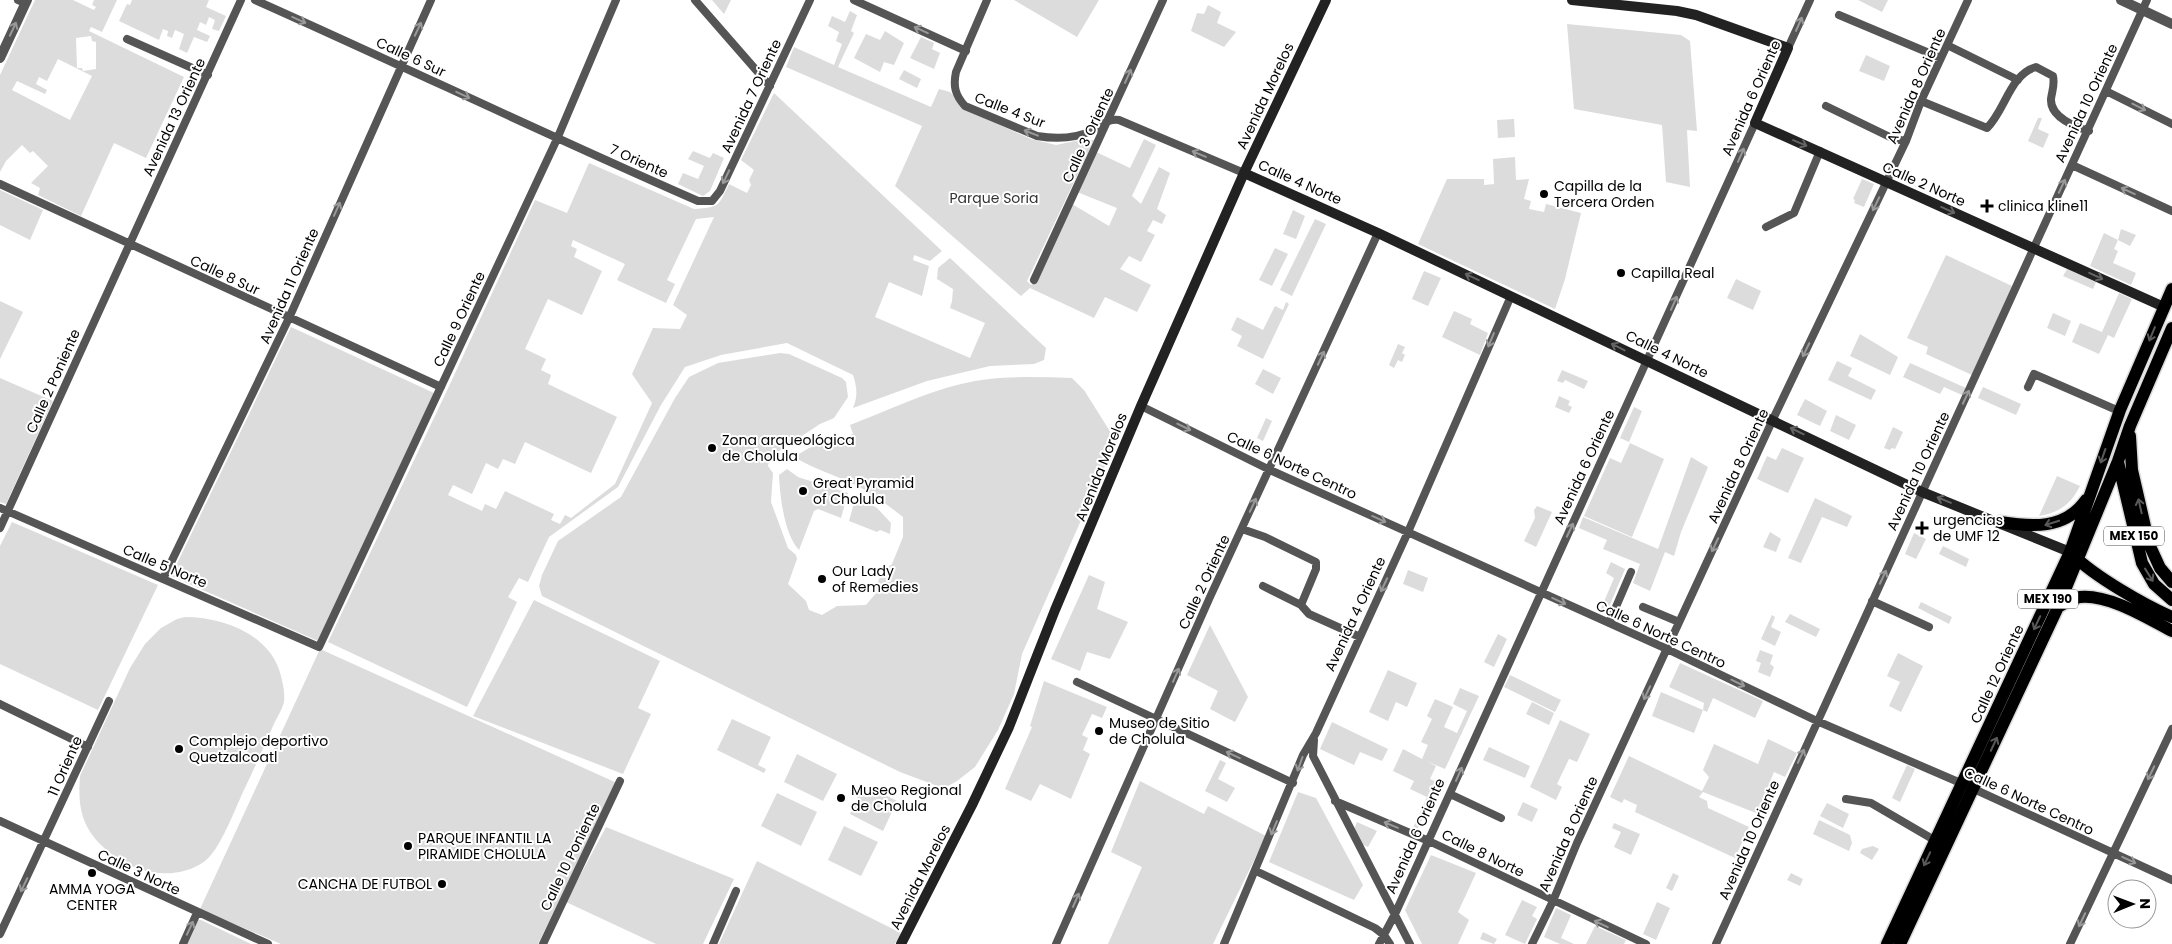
<svg xmlns="http://www.w3.org/2000/svg" width="2172" height="944" viewBox="0 0 2172 944" font-family="Poppins,sans-serif">
  <style>
    .green { fill: #dcdcdc; fill-rule: evenodd }
    .lines { fill: none; stroke-linecap: round; stroke-linejoin: round }
    .primary-casing { stroke: #dbdbdb; stroke-width: 15 }
    .minor { stroke: #555; stroke-width: 8 }
    .tertiary { stroke: #555; stroke-width: 10 }
    .secondary { stroke: #222; stroke-width: 10 }
    .primary { stroke: #000; stroke-width: 12 }
    .oneway { stroke: #999 }
    .oneway2 { stroke: #646464 }
    .oneway3 { stroke: #595959 }
    .poi-dot { fill: #000; stroke: #fff; stroke-width: 2 }
    .labels { text-anchor: middle; stroke-width: 4; stroke-linejoin: round; paint-order: stroke }
    .shield { fill: #fff; stroke: #4c4c4c; stroke-width: 1 }
    .shield-label { font-size: 12px; font-weight: bold; fill: #000 }
    .street-label { font-size: 14px; fill: #000; stroke: #fff }
    .poi-label { font-size: 14px; fill: #000; stroke: #fff; text-anchor: start }
    .park-label { font-size: 14px; fill: #333; stroke: #fff }
  </style>
  <rect width="100%" height="100%" fill="#fff"/>
  <path class="green" d="M35 0H73L94 10 96 7 92 5 94 0H117L102 32 91 27 89 31 184 77 146 158 114 143 81 216 38 195 40 188 31 183 48 166 33 151 30 153 22 145 6 161 0 172V75ZM91 36 92 41 96 42V69L83 71 82 68H77L76 38ZM58 59 92 76 70 120 12 90 17 81 45 94 47 90 36 84 39 77 47 81Z
    M132 0H209L206 7 226 16 219 31 212 29 215 20 209 17 206 25 200 22 197 30 210 36 207 42 194 37 187 53 179 49 184 34 175 30 172 38 167 36 168 31 163 29 159 40 119 21 127 4 130 5Z
    M712 0H731L724 14Z
    M1014 0H1099L1077 37Z
    M1858 0H1888L1882 12Z
    M1208 5 1221 12 1217 23 1236 32 1224 47 1191 31 1197 13 1204 14Z
    M850 11 857 15 851 31 854 33 838 67 931 107 939 89 950 92 968 111 1031 139 1056 145 1080 140H1094L1027 281 1031 285 1072 204 1109 226 1117 208 1077 192 1094 151 1130 168 1144 139 1156 145 1132 196 1141 204 1159 167 1170 173 1157 209 1166 215 1162 224 1153 220 1147 231 1155 235 1141 262 1129 256 1120 269 1151 285 1137 312 1105 297 1094 318 1030 288 1021 296 895 186 922 126 786 67 794 47 834 65 842 44 836 41 839 32 828 26 832 16 845 22Z
    M1567 24 1681 35 1690 41 1697 131 1687 130 1690 187 1666 182 1662 125 1574 109Z
    M885 31 904 43 894 65 884 62 880 72 854 58 866 34 880 40Z
    M921 37 934 43 932 49 940 53 934 69 910 58Z
    M1866 55 1890 66 1884 81 1859 71Z
    M904 70 921 79 917 88 899 79Z
    M774 93 942 251 930 261 914 255 913 260 929 266 922 296 889 282 875 317 970 358 985 323 950 308 952 301 953 289 937 279 938 268 950 258 1046 348 1044 360 1034 364 990 366 927 381 853 408C858 396 857 387 853 375L787 343 721 355 685 367 661 405 618 487 549 537 528 582 519 578 508 597 517 602 467 707 328 642 451 382 535 200 567 213 589 163 694 209C720 207 718 207 729 184L747 193 751 185 749 180 754 170 741 160ZM714 217 673 305 687 315 680 329 653 328 632 374 652 403 615 484 571 518 565 515 560 524 551 520 554 514 505 491 496 509 485 504 482 511 448 495 453 485 472 494 486 463 498 469 503 459 515 464 525 442 591 473 617 417 548 384 551 375 541 370 546 359 525 349 548 299 582 315 602 271 574 257 577 249 571 246 573 240 625 264 617 280 666 303 675 284 667 280 696 219Z
    M2038 118H2042L2038 129 2049 134 2043 148 2028 141Z
    M1514 119 1515 137 1498 138 1497 120Z
    M693 151 710 158 713 153 724 158 710 191 703 196 678 184 683 173 698 179 704 166 688 159Z
    M1515 157 1516 180 1529 179 1524 199 1531 201 1529 209 1544 212 1546 204 1581 213 1565 279 1555 309 1418 244 1447 179H1484V185L1494 184 1493 159Z
    M1862 179 1874 184 1864 207 1854 203 1855 200 1853 199Z
    M0 190 43 210 30 240 0 225Z
    M1293 210 1305 216 1296 239 1283 234Z
    M1315 219 1326 224 1292 296 1280 290Z
    M2121 229 2136 235 2130 246 2118 240 2114 249 2118 251 2113 263 2136 273 2131 285 2090 266 2104 233 2118 240Z
    M1275 248 1288 254 1272 286 1259 280Z
    M1946 255 2012 286 1972 375 1926 354 1928 347 1907 338Z
    M2067 269 2096 282 2093 289 2063 276Z
    M1424 271 1441 278 1428 306 1412 299Z
    M1736 279 1761 291 1753 310 1727 298Z
    M2119 293 2132 299 2114 338 2108 335 2099 354 2072 342 2080 323 2102 332Z
    M0 301 23 312 0 359Z
    M1286 302 1289 304 1263 359 1237 346 1242 336 1231 330 1237 317 1263 330 1275 306 1283 310Z
    M1454 311 1472 319 1470 324 1488 333 1480 355 1442 337Z
    M2053 313 2071 321 2065 336 2047 328Z
    M291 327 434 393 318 641 171 576Z
    M1860 334 1898 357 1890 375 1850 356Z
    M1398 344 1405 347 1402 353 1405 355 1402 362 1398 360 1394 368 1389 365Z
    M780 353 789 354 842 378 846 382 848 397 834 418 820 424 770 457 768 466 773 473 771 502 788 548 796 555 797 559 788 584 806 601 809 610 822 615 837 606 866 605 877 592 875 589 882 572 892 564 903 537V517C889 506 874 495 858 486 837 476 814 469 794 457L809 448 853 434 850 425C887 411 923 393 961 384 997 375 1035 377 1072 378L1084 390 1116 441 1022 654 1014 694 998 730 975 767 957 781 948 786 940 787 900 772 542 596 539 586 542 575 558 541 621 497 675 398 689 377 718 363Z
    M1837 361 1852 368 1848 376 1876 390 1871 400 1828 380Z
    M1910 363 1966 388 1962 395 1944 387 1940 394 1903 377Z
    M1263 369 1281 378 1273 394 1255 384Z
    M1562 370 1588 381 1584 389 1565 380 1563 383 1557 381Z
    M0 378 53 401 6 504 0 502Z
    M1983 387 2021 404 2016 415 1978 398Z
    M1559 396 1570 401 1568 405 1572 407 1569 413 1555 407Z
    M1805 399 1827 411 1820 426 1797 415Z
    M1634 407 1642 411 1629 442 1620 438Z
    M1836 415 1856 425 1849 440 1830 431Z
    M1266 418 1272 421 1263 441 1257 438Z
    M1893 427 1903 432 1895 449 1892 448 1890 450 1884 448Z
    M1630 443 1664 459 1632 537 1584 516 1610 458 1621 463Z
    M1782 448 1804 458 1788 493 1757 479 1767 456 1776 460Z
    M1691 457 1708 467 1681 532 1674 556 1665 552 1650 591 1633 583 1640 564 1603 549 1607 540 1579 528 1583 517 1658 549Z
    M787 469 798 477 848 493 841 518 818 509 814 511 799 550C784 534 780 496 779 475Z
    M2057 476 2080 486C2071 504 2059 513 2039 516Z
    M856 496 877 508 891 523 890 534 880 530 877 532 849 521Z
    M1815 498 1852 516 1847 527 1822 517 1801 563 1788 558Z
    M1537 506 1552 512 1536 547 1524 541 1535 518 1534 510Z
    M12 522 158 585 98 710 0 664V546Z
    M1770 532 1781 539 1776 552 1763 547Z
    M1914 533 1926 539 1916 559 1905 554Z
    M1943 546 1969 559 1966 567 1939 554Z
    M1611 562 1625 569 1606 614 1600 611 1614 578 1606 573Z
    M1408 570 1428 578 1423 592 1403 584Z
    M1089 575 1105 582 1097 609 1128 622 1110 659 1087 652 1080 671 1051 659Z
    M534 600 660 661 638 708 651 714 623 774 473 716Z
    M1921 602 1952 617 1949 624 1918 608Z
    M1790 614 1820 629 1816 637 1785 622Z
    M1772 615 1775 617 1771 627 1781 632 1775 646 1761 639Z
    M185 617C223 617 271 634 281 676 283 684 285 693 284 702 282 710 276 719 273 726 263 748 254 770 243 792 235 809 220 850 205 861 178 881 138 875 113 855 84 833 77 812 80 776L130 668 145 644 161 628 177 619Z
    M1210 625 1248 697 1235 722 1210 709 1218 691 1187 675Z
    M1498 634 1507 639 1494 667 1484 662Z
    M320 649 617 783 538 944H281L200 909Z
    M1760 650 1773 655 1770 664 1774 667 1770 677 1758 672 1761 663 1756 661Z
    M1898 653 1923 666 1901 712 1889 706 1900 682 1887 676Z
    M1680 663 1763 701 1755 718 1713 698 1707 712 1703 710 1694 733 1652 716 1661 692 1703 710 1704 703 1669 687Z
    M1388 670 1417 683 1407 707 1396 702 1388 721 1369 712Z
    M1510 675 1561 700 1555 712 1504 687Z
    M1044 681 1107 707 1102 718 1092 714 1082 735 1088 738 1083 750 1090 754 1071 799 1040 784 1031 801 1005 789 1032 727 1030 726Z
    M1460 688 1479 696 1445 769 1426 761 1436 766 1430 779 1439 783 1417 830 1413 828 1427 797 1410 789 1414 781 1393 771 1403 749 1422 759 1428 745 1421 742 1432 719 1427 716 1435 699 1453 707 1444 727 1457 733 1467 711 1453 704Z
    M1532 702 1554 713 1549 725 1526 714Z
    M732 719 771 737 758 765 766 769 764 773 717 750Z
    M1560 720 1590 734 1577 762 1567 758 1569 759 1557 784 1562 787 1556 800 1530 787Z
    M1332 722 1388 749 1382 761 1360 752 1354 765 1320 749Z
    M1768 739 1797 753 1785 777 1774 772 1769 784 1778 788 1766 817 1703 792 1699 797 1707 801 1708 808 1749 827 1735 858 1635 812 1637 805 1624 799 1622 803 1610 797 1629 756 1702 791 1709 777 1703 770 1714 744 1758 764Z
    M1489 747 1530 766 1525 778 1483 760Z
    M797 754 837 774 823 801 784 782Z
    M1220 760 1226 763 1218 779 1235 788 1227 802 1205 791Z
    M1907 765 1915 769 1900 802 1892 798Z
    M1140 781 1202 813 1204 814 1208 806 1266 836 1213 944H1108L1142 867 1111 852Z
    M872 788 897 801 883 831 850 814 860 792 868 796Z
    M1298 792 1316 798 1363 885 1354 900 1269 862Z
    M777 793 817 812 801 846 761 826Z
    M1523 802 1538 809 1532 822 1517 815Z
    M1827 803 1849 814 1843 828 1820 816Z
    M1819 820 1850 835 1852 843 1849 851 1813 834Z
    M1357 822 1377 831 1368 847 1359 843 1354 829Z
    M1614 823 1640 834 1631 855 1614 847 1621 832 1612 828Z
    M844 826 878 842 861 876 828 860Z
    M606 827 734 879 703 944H656L566 902Z
    M1873 846 1879 849 1872 860 1860 853 1862 849Z
    M1431 855 1476 873 1458 912 1469 920 1458 944H1422L1405 910Z
    M757 861 901 933 895 944H719Z
    M1673 873 1679 876 1672 891 1666 888Z
    M1791 873 1803 879 1800 886 1787 880Z
    M1522 900 1537 907 1532 916 1537 919 1525 944 1505 935Z
    M1657 902 1670 908 1656 940 1643 934Z
    M1556 908 1571 915 1561 938 1574 944H1560L1544 937Z
    M198 920H201L251 944H187Z
    M1595 926 1626 940 1624 944H1586Z
    M1483 932 1497 939 1494 944 1480 939Z"/>
  <g class="lines">
    <g class="primary-casing">
      <path id="primary" d="M2130 436 2132 470 2149 544 2160 568 2172 582
        M2118 462 2142 563 2154 584 2172 600
        M2000 522C2031 527 2065 530 2086 500
        M2073 555C2094 576 2144 605 2172 617
        M2058 607C2065 603 2072 598 2080 597 2109 594 2147 618 2172 631
        M1887 944 2070 552 2120 410 2172 289
        M1900 944 2058 607 2118 461 2130 426 2172 328"/>
    </g>
    <path class="minor" d="M18 0 25 3
      M255 0C403 66 549 136 698 201H712L720 191 810 0
      M695 0 770 86
      M854 0 966 51
      M987 0 956 72C953 86 955 95 965 106L1037 136C1055 139 1074 139 1091 131 1101 127 1107 118 1119 120L1244 173
      M1839 15 1941 58
      M127 39 208 75
      M1947 45 2018 80
      M1788 48 1810 0
      M2106 91 2172 124
      M1921 101 1987 128C2005 111 2010 74 2036 67L2053 76C2055 85 2052 91 2051 99 2050 117 2076 127 2089 131
      M1826 106 1894 139 1906 141
      M2072 165 2172 211
      M0 184 441 387
      M1766 227 1794 213 1820 151
      M1034 280 1163 0
      M2028 387 2034 374 2119 411
      M1141 406 1270 470 1667 649 1817 721 1963 784 2172 880
      M0 508 319 647 557 139 616 0
      M0 528 241 0
      M1242 529 1265 537 1316 562V569L1301 605
      M163 579 289 318 431 0
      M1263 586 1301 605 1309 614 1360 637
      M1872 601 1929 627
      M1643 607 1679 622
      M1609 623 1631 572
      M1077 682 1293 783
      M0 704 88 747
      M1314 740 1313 756 1410 944
      M1450 794 1501 818
      M1846 799 1871 803 1936 841
      M1335 801 1431 842 1646 944
      M0 821 268 944
      M1256 871 1375 928 1384 935 1390 944
      M0 934 109 701
      M183 944 197 913
      M543 944 620 781
      M713 944 736 891
      M1056 944 1210 597 1378 233
      M1224 944 1303 755 1316 733 1408 532 1511 296
      M1379 944 1395 914 1755 123
      M1532 944 1553 901 1577 843 1774 417 1906 141 1921 101 1968 0
      M1716 944 2147 0
      M2070 944 2172 729"/>
    <path class="tertiary" d="M2121 0 2172 24
      M0 58 27 0"/>
    <path class="secondary" d="M1572 0 1677 11 1696 15 1788 48 1755 123 2164 307
      M1244 173 1378 233 1922 492 2070 552
      M901 944 972 805 1009 727 1055 610 1141 406 1244 173 1326 0"/>
    <use href="#primary" class="primary"/>
  </g>
  <defs><path id="oneway-shaft" d="M-6 0H5M1.5-3L5.5 0L1.5 3" fill="none" stroke-width="1.6" stroke-linecap="round" stroke-linejoin="round" transform="scale(1.25)"/></defs>
  <g class="oneway">
    <use href="#oneway-shaft" transform="translate(299 20) rotate(24)"/>
    <use href="#oneway-shaft" transform="translate(1799 24) rotate(-66)"/>
    <use href="#oneway-shaft" transform="translate(13 29) rotate(-65)"/>
    <use href="#oneway-shaft" transform="translate(418 29) rotate(-65)"/>
    <use href="#oneway-shaft" transform="translate(921 30) rotate(-156)"/>
    <use href="#oneway-shaft" transform="translate(1128 76) rotate(-66)"/>
    <use href="#oneway-shaft" transform="translate(463 95) rotate(25)"/>
    <use href="#oneway-shaft" transform="translate(2139 107) rotate(27)"/>
    <use href="#oneway-shaft" transform="translate(1031 133) rotate(-159)"/>
    <use href="#oneway-shaft" transform="translate(1199 154) rotate(-157)"/>
    <use href="#oneway-shaft" transform="translate(1741 155) rotate(-66)"/>
    <use href="#oneway-shaft" transform="translate(726 177) rotate(116)"/>
    <use href="#oneway-shaft" transform="translate(2062 186) rotate(-65)"/>
    <use href="#oneway-shaft" transform="translate(2128 191) rotate(-155)"/>
    <use href="#oneway-shaft" transform="translate(1876 204) rotate(116)"/>
    <use href="#oneway-shaft" transform="translate(337 209) rotate(-66)"/>
    <use href="#oneway-shaft" transform="translate(1674 303) rotate(-66)"/>
    <use href="#oneway-shaft" transform="translate(1491 340) rotate(113)"/>
    <use href="#oneway-shaft" transform="translate(1806 350) rotate(116)"/>
    <use href="#oneway-shaft" transform="translate(1321 358) rotate(-65)"/>
    <use href="#oneway-shaft" transform="translate(1966 397) rotate(-65)"/>
    <use href="#oneway-shaft" transform="translate(1184 427) rotate(26)"/>
    <use href="#oneway-shaft" transform="translate(1253 505) rotate(-65)"/>
    <use href="#oneway-shaft" transform="translate(1379 519) rotate(24)"/>
    <use href="#oneway-shaft" transform="translate(1570 530) rotate(-65)"/>
    <use href="#oneway-shaft" transform="translate(1715 545) rotate(115)"/>
    <use href="#oneway-shaft" transform="translate(1883 577) rotate(-65)"/>
    <use href="#oneway-shaft" transform="translate(1384 585) rotate(115)"/>
    <use href="#oneway-shaft" transform="translate(1559 601) rotate(24)"/>
    <use href="#oneway-shaft" transform="translate(1176 675) rotate(-66)"/>
    <use href="#oneway-shaft" transform="translate(1738 683) rotate(26)"/>
    <use href="#oneway-shaft" transform="translate(1647 693) rotate(115)"/>
    <use href="#oneway-shaft" transform="translate(1233 755) rotate(-155)"/>
    <use href="#oneway-shaft" transform="translate(1801 756) rotate(-65)"/>
    <use href="#oneway-shaft" transform="translate(1300 764) rotate(110)"/>
    <use href="#oneway-shaft" transform="translate(2151 773) rotate(116)"/>
    <use href="#oneway-shaft" transform="translate(1459 774) rotate(-66)"/>
    <use href="#oneway-shaft" transform="translate(1391 825) rotate(-157)"/>
    <use href="#oneway-shaft" transform="translate(1274 828) rotate(113)"/>
    <use href="#oneway-shaft" transform="translate(2129 860) rotate(25)"/>
    <use href="#oneway-shaft" transform="translate(24 885) rotate(116)"/>
    <use href="#oneway-shaft" transform="translate(1076 900) rotate(-66)"/>
    <use href="#oneway-shaft" transform="translate(2082 920) rotate(115)"/>
    <use href="#oneway-shaft" transform="translate(1601 924) rotate(-155)"/>
    <use href="#oneway-shaft" transform="translate(190 928) rotate(-65)"/>
  </g>
  <g class="oneway2">
    <use href="#oneway-shaft" transform="translate(1800 143) rotate(23)"/>
    <use href="#oneway-shaft" transform="translate(1948 210) rotate(24)"/>
    <use href="#oneway-shaft" transform="translate(2096 276) rotate(25)"/>
    <use href="#oneway-shaft" transform="translate(1472 277) rotate(-155)"/>
    <use href="#oneway-shaft" transform="translate(1618 347) rotate(-153)"/>
    <use href="#oneway-shaft" transform="translate(1797 431) rotate(-154)"/>
    <use href="#oneway-shaft" transform="translate(1944 500) rotate(-158)"/>
  </g>
  <g class="oneway3">
    <use href="#oneway-shaft" transform="translate(2152 334) rotate(113)"/>
    <use href="#oneway-shaft" transform="translate(2103 456) rotate(109)"/>
    <use href="#oneway-shaft" transform="translate(2140 506) rotate(-103)"/>
    <use href="#oneway-shaft" transform="translate(2052 523) rotate(163)"/>
    <use href="#oneway-shaft" transform="translate(2149 575) rotate(58)"/>
    <use href="#oneway-shaft" transform="translate(2037 623) rotate(115)"/>
    <use href="#oneway-shaft" transform="translate(1994 744) rotate(-65)"/>
    <use href="#oneway-shaft" transform="translate(1927 859) rotate(115)"/>
  </g>
  <g class="poi-dot">
    <circle cx="1544" cy="194" r="5"/>
    <path d="M1984.5 198.5h5v5h5v5h-5v5h-5v-5h-5v-5h5z"/>
    <circle cx="1621" cy="273" r="5"/>
    <circle cx="712" cy="448" r="5"/>
    <circle cx="803" cy="491" r="5"/>
    <path d="M1919.5 520.5h5v5h5v5h-5v5h-5v-5h-5v-5h5z"/>
    <circle cx="822" cy="579" r="5"/>
    <circle cx="1099" cy="731" r="5"/>
    <circle cx="179" cy="749" r="5"/>
    <circle cx="841" cy="798" r="5"/>
    <circle cx="408" cy="846" r="5"/>
    <circle cx="92" cy="873" r="5"/>
    <circle cx="442" cy="884" r="5"/>
  </g>
  <g class="labels">
    <g class="shield">
      <rect x="2104" y="526.5" width="60" height="19" rx="4"/>
      <rect x="2018" y="589.5" width="60" height="19" rx="4"/>
    </g>
    <g class="shield-label">
      <text x="2134" y="540">MEX 150</text>
      <text x="2048" y="603">MEX 190</text>
    </g>
    <g class="street-label">
      <text transform="translate(411 57) rotate(25)" y="5">Calle 6 Sur</text>
      <text transform="translate(1916 86) rotate(-66)" y="5">Avenida 8 Oriente</text>
      <text transform="translate(751 96) rotate(-65)" y="5">Avenida 7 Oriente</text>
      <text transform="translate(1265 96) rotate(-65)" y="5">Avenida Morelos</text>
      <text transform="translate(1751 98) rotate(-66)" y="5">Avenida 6 Oriente</text>
      <text transform="translate(2086 103) rotate(-65)" y="5">Avenida 10 Oriente</text>
      <text transform="translate(1010 110) rotate(21)" y="5">Calle 4 Sur</text>
      <text transform="translate(174 117) rotate(-65)" y="5">Avenida 13 Oriente</text>
      <text transform="translate(1088 135) rotate(-65)" y="5">Calle 3 Oriente</text>
      <text transform="translate(639 161) rotate(24)" y="5">7 Oriente</text>
      <text transform="translate(1300 182) rotate(24)" y="5">Calle 4 Norte</text>
      <text transform="translate(1924 184) rotate(24)" y="5">Calle 2 Norte</text>
      <text transform="translate(225 275) rotate(25)" y="5">Calle 8 Sur</text>
      <text transform="translate(289 286) rotate(-66)" y="5">Avenida 11 Oriente</text>
      <text transform="translate(459 319) rotate(-65)" y="5">Calle 9 Oriente</text>
      <text transform="translate(1667 354) rotate(26)" y="5">Calle 4 Norte</text>
      <text transform="translate(53 381) rotate(-66)" y="5">Calle 2 Poniente</text>
      <text transform="translate(1292 465) rotate(25)" y="5">Calle 6 Norte Centro</text>
      <text transform="translate(1738 466) rotate(-65)" y="5">Avenida 8 Oriente</text>
      <text transform="translate(1101 467) rotate(-68)" y="5">Avenida Morelos</text>
      <text transform="translate(1584 467) rotate(-65)" y="5">Avenida 6 Oriente</text>
      <text transform="translate(1918 471) rotate(-65)" y="5">Avenida 10 Oriente</text>
      <text transform="translate(165 566) rotate(23)" y="5">Calle 5 Norte</text>
      <text transform="translate(1204 582) rotate(-65)" y="5">Calle 2 Oriente</text>
      <text transform="translate(1355 614) rotate(-65)" y="5">Avenida 4 Oriente</text>
      <text transform="translate(1661 634) rotate(25)" y="5">Calle 6 Norte Centro</text>
      <text transform="translate(1997 674) rotate(-65)" y="5">Calle 12 Oriente</text>
      <text transform="translate(65 766) rotate(-66)" y="5">11 Oriente</text>
      <text transform="translate(2029 801) rotate(25)" y="5">Calle 6 Norte Centro</text>
      <text transform="translate(1568 834) rotate(-66)" y="5">Avenida 8 Oriente</text>
      <text transform="translate(1415 836) rotate(-66)" y="5">Avenida 6 Oriente</text>
      <text transform="translate(1749 840) rotate(-66)" y="5">Avenida 10 Oriente</text>
      <text transform="translate(1483 853) rotate(26)" y="5">Calle 8 Norte</text>
      <text transform="translate(570 857) rotate(-64)" y="5">Calle 10 Poniente</text>
      <text transform="translate(139 872) rotate(25)" y="5">Calle 3 Norte</text>
      <text transform="translate(920 877) rotate(-63)" y="5">Avenida Morelos</text>
    </g>
    <g class="poi-label">
      <text x="1554" y="191">Capilla de la<tspan x="1554" dy="16">Tercera Orden</tspan></text>
      <text x="1998" y="211">clinica kline11</text>
      <text x="1631" y="278">Capilla Real</text>
      <text x="722" y="445">Zona arqueológica<tspan x="722" dy="16">de Cholula</tspan></text>
      <text x="813" y="488">Great Pyramid<tspan x="813" dy="16">of Cholula</tspan></text>
      <text x="1933" y="525">urgencias<tspan x="1933" dy="16">de UMF 12</tspan></text>
      <text x="832" y="576">Our Lady<tspan x="832" dy="16">of Remedies</tspan></text>
      <text x="1109" y="728">Museo de Sitio<tspan x="1109" dy="16">de Cholula</tspan></text>
      <text x="189" y="746">Complejo deportivo<tspan x="189" dy="16">Quetzalcoatl</tspan></text>
      <text x="851" y="795">Museo Regional<tspan x="851" dy="16">de Cholula</tspan></text>
      <text x="418" y="843">PARQUE INFANTIL LA<tspan x="418" dy="16">PIRAMIDE CHOLULA</tspan></text>
      <text x="432" y="889" text-anchor="end">CANCHA DE FUTBOL</text>
      <text x="92" y="894" text-anchor="middle">AMMA YOGA<tspan x="92" dy="16">CENTER</tspan></text>
    </g>
    <g class="park-label">
      <text x="994" y="203">Parque Soria</text>
    </g>
  </g>
  <g transform="translate(2132 904) rotate(89)"><circle r="24" fill="#ffffff" stroke="#999999"/>
  <path d="M0-4L9 19L0 12L-9 19Z" fill="#000000"/>
  <text y="-8" font-size="14" font-weight="bold" text-anchor="middle" fill="#000000">N</text>
  </g>
</svg>
